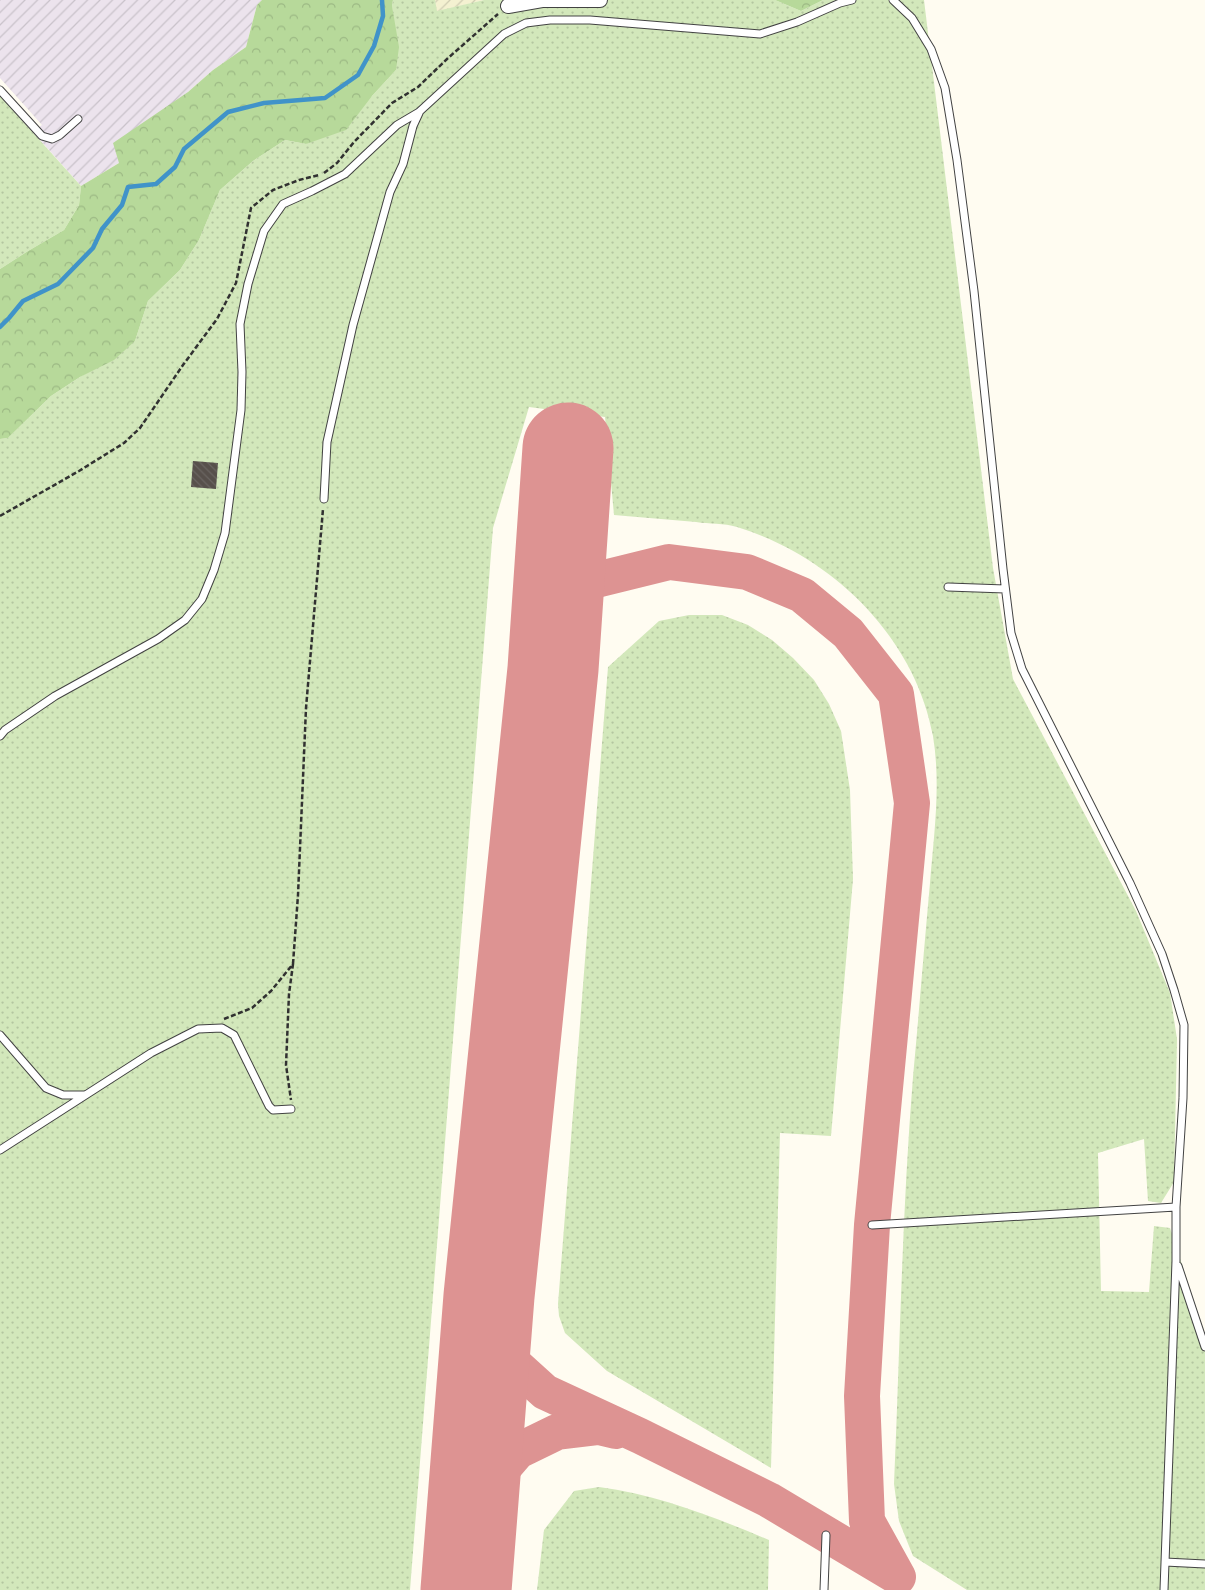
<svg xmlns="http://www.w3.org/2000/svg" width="1205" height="1590" viewBox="0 0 1205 1590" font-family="'Noto Serif',serif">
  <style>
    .industrial { fill: url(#industrial-furrows) }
    .farmland { fill: url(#farmland-furrows) }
    .grass { fill: url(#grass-dots) }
    .forest { fill: url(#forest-crowns) }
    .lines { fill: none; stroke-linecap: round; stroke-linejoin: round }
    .stream { stroke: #4093c9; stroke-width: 4.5 }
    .taxiway { stroke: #dd9392; stroke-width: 36 }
    .runway { stroke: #dd9392; stroke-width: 91 }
    .building { fill: url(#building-back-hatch) }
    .service-casing { stroke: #424242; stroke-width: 9 }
    .minor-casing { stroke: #424242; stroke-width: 16 }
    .path { stroke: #313131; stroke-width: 2.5; stroke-dasharray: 5 2.5; stroke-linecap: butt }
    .service { stroke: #fff; stroke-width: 7 }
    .minor { stroke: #fff; stroke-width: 14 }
  </style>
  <defs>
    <pattern id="industrial-furrows" width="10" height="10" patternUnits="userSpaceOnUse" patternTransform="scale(1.25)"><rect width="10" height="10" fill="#ece3ed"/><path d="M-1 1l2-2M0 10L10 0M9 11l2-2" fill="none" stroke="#c9c2ca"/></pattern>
    <pattern id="farmland-furrows" width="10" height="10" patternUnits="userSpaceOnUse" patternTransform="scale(1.25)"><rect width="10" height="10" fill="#f4f1d1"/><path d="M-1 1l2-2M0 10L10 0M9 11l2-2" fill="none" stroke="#d0cdb2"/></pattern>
    <pattern id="grass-dots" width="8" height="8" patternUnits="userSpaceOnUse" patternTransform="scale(1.25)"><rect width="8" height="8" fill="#d3e8bb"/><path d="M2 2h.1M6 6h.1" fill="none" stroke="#b4c6a0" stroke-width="1.8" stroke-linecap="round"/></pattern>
    <pattern id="forest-crowns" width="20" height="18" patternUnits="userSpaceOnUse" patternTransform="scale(1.25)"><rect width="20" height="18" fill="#b7d99a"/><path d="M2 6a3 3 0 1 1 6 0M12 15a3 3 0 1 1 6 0" fill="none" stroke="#9cb984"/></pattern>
    <pattern id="building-back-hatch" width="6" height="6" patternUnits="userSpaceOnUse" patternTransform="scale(1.25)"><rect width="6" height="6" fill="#57504b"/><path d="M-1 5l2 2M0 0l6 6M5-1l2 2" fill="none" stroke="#6a6561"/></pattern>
  </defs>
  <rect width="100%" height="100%" fill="#fffcf1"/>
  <path class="industrial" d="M0 0H262L257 5 246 47 213 70 188 92 119 163 81 186 33 132 42 125 0 78Z"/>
  <path class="farmland" d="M435 0H484L436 12Z"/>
  <path class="grass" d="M393 0H435L437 11 484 0H775L801 11 823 0H924L993 568 1013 679 1136 911 1170 993 1177 1039 1174 1182 1161 1203 1148 1201 1144 1139 1098 1153 1101 1291 1149 1292 1154 1226 1170 1228 1205 1335V1590H967L913 1556 899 1521 894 1484C900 1348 902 1212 913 1077 919 1013 924 948 930 883 934 834 941 785 933 736 915 637 832 556 737 527 724 523 709 524 696 522 669 520 641 517 614 515L605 417 529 407 493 528 410 1590H0V439L8 438 51 396 135 341 148 301 180 270 199 240 220 190 253 161 285 140 306 144 372 96 396 70 392 6Z
    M0 96 81 186 79 205 64 230 28 251 0 269Z
    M689 615H722L748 625 772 640 793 658 814 680 829 704 841 731 850 790 853 879 831 1136 780 1133 771 1468 607 1371 565 1333 559 1316 558 1304 608 667 659 621Z
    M599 1487C659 1495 714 1517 769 1540L768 1590H537L544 1530 574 1491Z"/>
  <path class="forest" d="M262 0H393L392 6 399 47 396 70 372 96 346 130 306 144 285 140 253 161 220 190 199 240 180 270 148 301 135 341 114 360 80 377 51 396 8 438 0 439V269L28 251 64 230 79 205 81 186 119 163 113 143 188 92 213 70 246 47 257 5Z
    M775 0H823L801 11Z"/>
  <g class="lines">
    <path class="stream" d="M0 327 9 318 23 301 58 284 93 248 102 229 122 205 128 187 156 184 175 167 184 149 228 112 264 103 325 98 358 75 374 46 383 16 382 0"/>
    <path class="taxiway" d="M553 669 571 610 592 581 669 562 747 572 802 595 848 633 896 694 912 803 872 1225 862 1396 867 1521 898 1577
      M489 1296 500 1340 513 1363 545 1392 640 1436 769 1500 898 1577
      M470 1539 487 1487 518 1451 557 1432 599 1427 616 1431"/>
    <path class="runway" d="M466 1590 489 1296 553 669 568 448"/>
  </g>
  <path class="building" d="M193 461 218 463 216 489 191 487Z"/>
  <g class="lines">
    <g class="service-casing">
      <path id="service" d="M893 0 912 18 931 49 945 88 957 160 974 291 1003 569 1011 633 1022 669 1130 883 1162 954 1174 990 1184 1025 1183 1098 1176 1207V1261L1164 1590
        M0 90 42 136 52 139 60 135 78 119
        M324 499 327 442 353 325 390 192 403 164 413 126 419 113
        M948 587 1005 589
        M0 736 5 730 55 696 158 639 185 620 202 599 214 570 225 533 241 410 242 372 240 324 248 284 264 231 283 204 312 191 345 174 397 125 419 112 504 34 526 23 550 20H590L760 34 797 22 840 3 852 0
        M0 1035 46 1088 63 1095H84
        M0 1150 151 1053 198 1029 222 1028 234 1035 269 1106 273 1110 291 1109
        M872 1225 1176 1207
        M1178 1266 1205 1347
        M1165 1562 1205 1564
        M824 1590 826 1535"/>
    </g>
    <g class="minor-casing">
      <path id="minor" d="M508 6 542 0H600"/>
    </g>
    <path class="path" d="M324 173 337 163 354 142 392 103 418 87 447 59 498 14
      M0 516 79 471 124 443 140 428 183 365 217 319 236 283 251 208 273 190 299 180 319 175
      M293 964 298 895 306 708 323 509
      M224 1019 252 1008 271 991 293 964 289 994 286 1065 291 1100"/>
    <use href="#service" class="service"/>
    <use href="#minor" class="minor"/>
  </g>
</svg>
